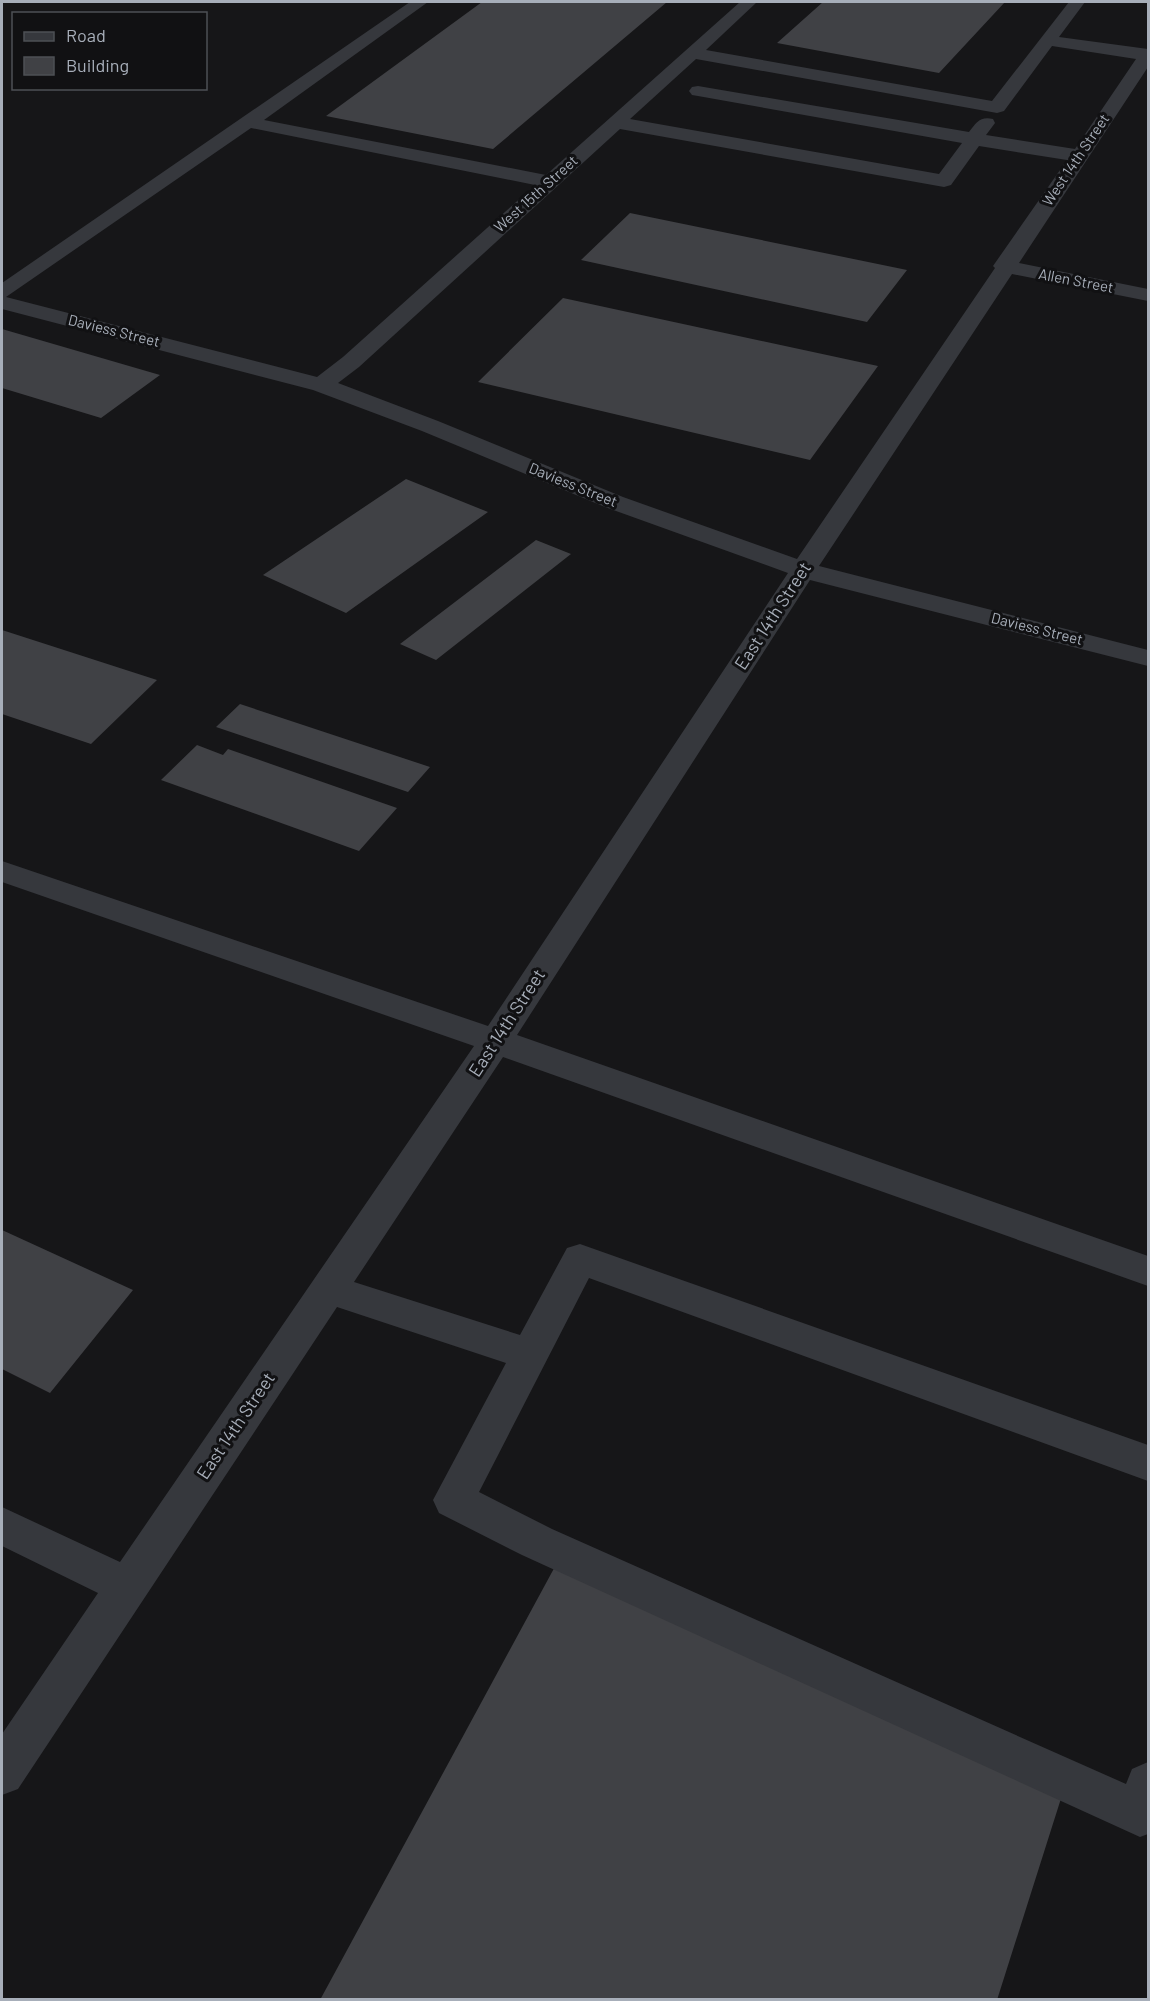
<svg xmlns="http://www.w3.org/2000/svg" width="1150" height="2001" viewBox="0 0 1150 2001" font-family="Barlow,sans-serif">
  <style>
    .building { fill: #404145 }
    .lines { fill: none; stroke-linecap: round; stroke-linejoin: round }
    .minor { fill: #36383d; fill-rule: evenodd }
    .labels { text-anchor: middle; stroke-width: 6; stroke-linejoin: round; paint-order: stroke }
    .far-street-label { font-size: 15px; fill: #a7aeb9; stroke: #111113 }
    .street-label { font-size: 18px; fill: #a7aeb9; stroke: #111113 }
  </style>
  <rect width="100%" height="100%" fill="#161618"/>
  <path class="building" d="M482 2H667L493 149 326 116Z
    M823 2H1005L939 73 777 43Z
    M630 213 907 270 867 322 581 260Z
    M563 298 878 366 810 460 478 382Z
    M2 329 160 375 101 418 2 388Z
    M406 479 488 512 346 613 263 575Z
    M536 540 571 554 436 660 400 644Z
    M2 630 157 680 91 744 2 714Z
    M240 704 430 767 408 792 216 727Z
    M197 745 223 755 228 749 397 808 359 851 161 780Z
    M2 1230 133 1290 50 1393 2 1369Z
    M558 1561 1064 1789 997 2000H320Z"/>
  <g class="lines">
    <path class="minor" d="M410 2H428L264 120 546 175 740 2H757L706 50 992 101 1069 2H1085L1059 37 1148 49V67L1019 263 1148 289V301L1012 274 819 566 1148 650V666L810 580 517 1035 1148 1256V1286L503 1057 354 1282 520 1335 567 1248 580 1244 1148 1445V1481L589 1278 479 1492 552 1529 1126 1784 1132 1769 1148 1762V1834L1140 1837 522 1555 439 1513 433 1500 506 1363 337 1307 18 1789 2 1795V1734L98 1593 2 1546V1507L120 1562 474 1046 2 882V861L488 1026 788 573 605 507 422 431 313 390 2 309V283ZM1052 46 1136 59 1075 149 986 135 995 123 993 119C980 116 976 123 969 132L698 86 692 87 689 91 692 95 698 96 962 143 939 174 630 119 696 59 997 113 1004 111ZM251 128 535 185 343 357 317 377 6 297ZM620 129 944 187 951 185 979 146 1067 160 993 266 995 268 797 559 623 497 438 421 338 383 359 367Z"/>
  </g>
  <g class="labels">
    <g class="far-street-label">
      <text transform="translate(1076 160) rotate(-56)" y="5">West 14th Street</text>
      <text transform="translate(536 194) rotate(-42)" y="5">West 15th Street</text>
      <text transform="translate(1076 281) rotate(11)" y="5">Allen Street</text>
      <text transform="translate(114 331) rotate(14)" y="5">Daviess Street</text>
      <text transform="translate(573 485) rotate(22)" y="5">Daviess Street</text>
      <text transform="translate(1037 629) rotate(14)" y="5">Daviess Street</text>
    </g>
    <g class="street-label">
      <text transform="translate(773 616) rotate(-57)" y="6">East 14th Street</text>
      <text transform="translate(507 1023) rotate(-57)" y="6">East 14th Street</text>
      <text transform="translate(236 1426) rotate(-56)" y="6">East 14th Street</text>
    </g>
  </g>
  <rect width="1150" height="2001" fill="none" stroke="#a7aeb9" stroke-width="6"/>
  <rect x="12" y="12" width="195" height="78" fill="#111113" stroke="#4d5055" stroke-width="1.5"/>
  <rect x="24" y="32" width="30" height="9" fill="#36383d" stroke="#4d5055" stroke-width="1.5"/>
  <text x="66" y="42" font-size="18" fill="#a7aeb9">Road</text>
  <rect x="24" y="57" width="30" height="18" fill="#404145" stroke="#4d5055" stroke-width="1.5"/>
  <text x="66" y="72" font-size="18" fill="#a7aeb9">Building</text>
</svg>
